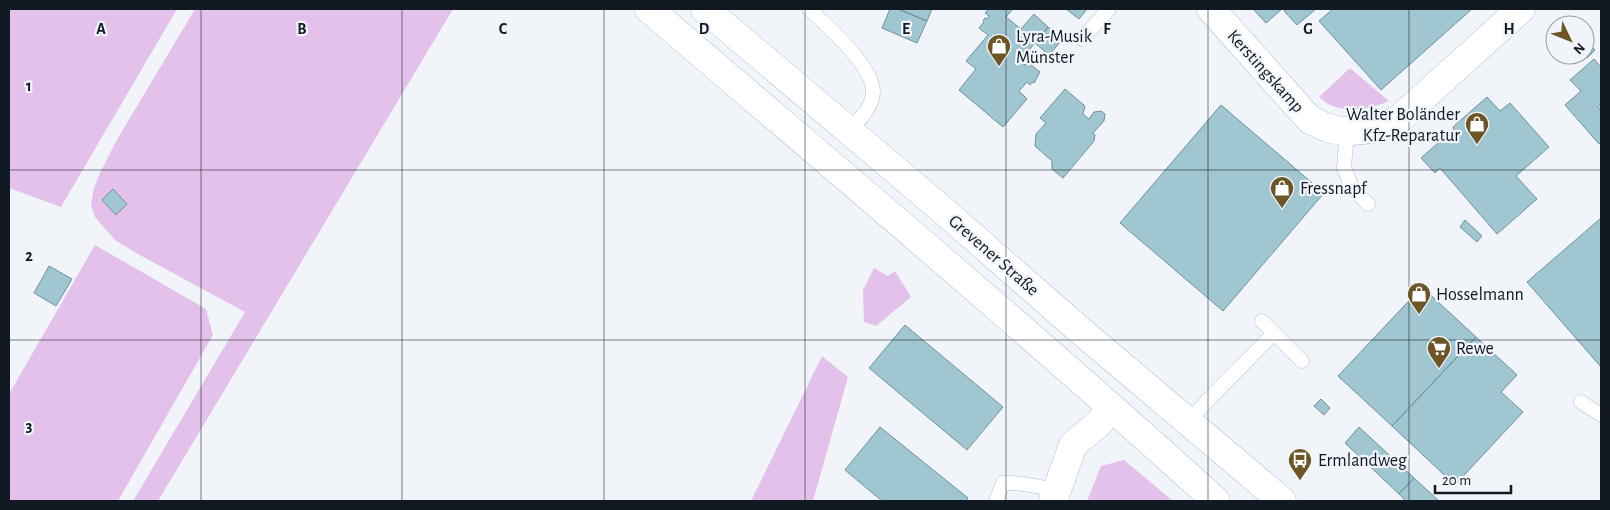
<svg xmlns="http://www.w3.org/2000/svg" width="1610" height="510" viewBox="0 0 1610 510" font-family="'Alegreya Sans',sans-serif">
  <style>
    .green { fill: #e3c1eb }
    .building { fill: #a0c6d1; stroke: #6e929d }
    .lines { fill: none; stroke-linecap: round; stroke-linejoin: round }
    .service-casing { stroke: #aac0da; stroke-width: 15 }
    .minor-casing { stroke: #aac0da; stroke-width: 29 }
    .secondary-casing { stroke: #aac0da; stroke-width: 29 }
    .service { stroke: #fff; stroke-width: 14 }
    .minor { stroke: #fff; stroke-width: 28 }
    .secondary { stroke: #fff; stroke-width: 28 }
    .grid { fill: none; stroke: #111a23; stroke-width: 1; stroke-opacity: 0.55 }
    .labels { text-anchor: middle; stroke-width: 4.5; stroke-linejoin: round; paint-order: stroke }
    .poi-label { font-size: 18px; fill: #111a23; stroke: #f1f5fa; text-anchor: start }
    .street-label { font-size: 18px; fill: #111a23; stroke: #f1f5fa }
    .grid-label { font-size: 16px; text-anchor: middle; font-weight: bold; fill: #111a23; stroke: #f1f5fa; stroke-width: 4.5; stroke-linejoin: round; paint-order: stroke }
  </style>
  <rect width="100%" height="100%" fill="#f1f5fa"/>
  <path class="green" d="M9 9H177L61 207 9 188Z
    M195 9H453L158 501H133L245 312 136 253 115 240 95 217 91 205 94 188 100 173 115 143Z
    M1350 68 1389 101C1373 108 1354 112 1336 107 1330 106 1324 101 1319 97Z
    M95 245 206 309 213 335 118 501H9V394Z
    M874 268 888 276 895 271 911 297 876 326 864 322 863 290Z
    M822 356 848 377 813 501H751Z
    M1124 460 1173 501H1087L1101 466Z"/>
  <path class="building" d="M890 9H898L927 21 917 43 882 28Z
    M898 9H932L927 21Z
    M989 9H1013L1006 17 1021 29 1034 14 1048 27 1020 61 1025 65 1028 62 1040 72 1034 83 1032 82 1030 85 1027 82 1019 91 1027 99 1003 127 959 90 976 69 966 61 988 35 979 28 984 22 983 21 985 18 987 19 989 16 985 13Z
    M1066 9H1087L1079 19Z
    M1253 9H1282L1266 23Z
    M1287 9H1316L1297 25 1284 11Z
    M1333 9H1472L1381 90 1319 21Z
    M1048 27 1063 39 1049 55 1035 43Z
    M1585 39 1595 50 1587 58 1584 55Z
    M1594 59 1601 67V104L1598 107 1601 111V142L1599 144 1565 105 1581 91 1570 80Z
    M1065 89 1085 106 1083 114 1089 119 1094 112 1101 111 1105 114 1104 121 1093 133 1095 135 1094 141 1063 178 1052 169V161L1035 146 1036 134 1046 123 1040 118Z
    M1487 97 1500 111 1510 103 1549 147 1516 176 1537 199 1497 234 1440 168 1435 173 1421 158 1454 129 1453 127Z
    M1221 105 1324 193 1223 311 1120 223Z
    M113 189 127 204 116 215 102 200Z
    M1601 218V367L1527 282Z
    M1465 220 1482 236 1477 242 1460 227Z
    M49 266 72 279 56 306 34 293Z
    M1422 287 1476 337 1392 426 1338 376Z
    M905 325 1003 407 967 450 869 368Z
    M1476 337 1517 375 1501 392 1523 412 1455 485 1392 426Z
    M1321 399 1330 408 1324 415 1314 406Z
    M880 427 968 498 966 501H882L845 470Z
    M1359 427 1414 478 1399 494 1345 443Z
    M1414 478 1439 501H1406L1399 494Z"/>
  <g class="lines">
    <g class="service-casing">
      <path id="service" d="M809 9C827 25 873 67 873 91 873 107 859 120 849 131
        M1082 39 1109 9
        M1347 130 1344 168 1352 188 1368 204
        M1262 321 1302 361
        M1581 402 1601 415
        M1189 421 1209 399 1274 333
        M996 501 1003 483C1022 482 1039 486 1057 491"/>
    </g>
    <g class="minor-casing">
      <path id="minor" d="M1211 9 1310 120C1316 122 1322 126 1328 128 1351 135 1377 129 1398 120L1521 9
        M1053 501 1073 445 1099 423 1110 408"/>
    </g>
    <g class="secondary-casing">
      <path id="secondary" d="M649 9C839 172 1031 333 1216 501
        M705 9 938 206 1082 332 1282 501"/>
    </g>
    <use href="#service" class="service"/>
    <use href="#minor" class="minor"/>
    <use href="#secondary" class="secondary"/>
  </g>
  <path class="grid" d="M201 9V501M402 9V501M604 9V501M805 9V501M1006 9V501M1208 9V501M1409 9V501M9 170H1601M9 340H1601"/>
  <defs>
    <g id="shop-pin" transform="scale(1.25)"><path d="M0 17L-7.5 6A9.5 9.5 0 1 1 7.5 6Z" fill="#6e5526" stroke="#f1f5fa"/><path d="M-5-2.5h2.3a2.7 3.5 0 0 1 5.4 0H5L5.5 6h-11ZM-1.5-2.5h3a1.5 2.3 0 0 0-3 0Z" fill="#fff"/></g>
    <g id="supermarket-pin" transform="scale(1.25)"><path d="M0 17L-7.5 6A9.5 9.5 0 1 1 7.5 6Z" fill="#6e5526" stroke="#f1f5fa"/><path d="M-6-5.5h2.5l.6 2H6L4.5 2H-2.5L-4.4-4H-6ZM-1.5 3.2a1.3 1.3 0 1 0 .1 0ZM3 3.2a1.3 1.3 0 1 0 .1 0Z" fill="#fff"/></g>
    <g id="bus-pin" transform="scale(1.25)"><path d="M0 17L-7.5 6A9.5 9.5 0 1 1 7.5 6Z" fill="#6e5526" stroke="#f1f5fa"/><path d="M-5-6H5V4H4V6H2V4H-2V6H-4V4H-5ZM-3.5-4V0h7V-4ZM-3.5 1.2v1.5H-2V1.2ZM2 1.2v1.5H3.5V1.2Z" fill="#fff"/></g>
  </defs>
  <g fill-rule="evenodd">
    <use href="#shop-pin" x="999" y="46"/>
    <use href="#shop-pin" x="1477" y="124"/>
    <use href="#shop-pin" x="1282" y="188"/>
    <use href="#shop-pin" x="1419" y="294"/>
    <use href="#supermarket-pin" x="1439" y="348"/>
    <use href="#bus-pin" x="1300" y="460"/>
  </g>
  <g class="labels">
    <g class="poi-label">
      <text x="1016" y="42">Lyra-Musik<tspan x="1016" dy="21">Münster</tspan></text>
      <text x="1460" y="120" text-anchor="end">Walter Boländer<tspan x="1460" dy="21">Kfz-Reparatur</tspan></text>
      <text x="1300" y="194">Fressnapf</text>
      <text x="1436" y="300">Hosselmann</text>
      <text x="1456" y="354">Rewe</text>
      <text x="1318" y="466">Ermlandweg</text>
    </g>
    <g class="street-label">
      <text transform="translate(1266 71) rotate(48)" y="6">Kerstingskamp</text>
      <text transform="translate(994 255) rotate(41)" y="6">Grevener Straße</text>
    </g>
  </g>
  <g class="grid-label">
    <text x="101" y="34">A</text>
    <text x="302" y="34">B</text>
    <text x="503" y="34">C</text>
    <text x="704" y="34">D</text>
    <text x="906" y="34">E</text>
    <text x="1107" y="34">F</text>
    <text x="1308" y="34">G</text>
    <text x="1509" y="34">H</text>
    <text x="29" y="91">1</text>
    <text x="29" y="261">2</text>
    <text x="29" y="431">3</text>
  </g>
  <rect width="1610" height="510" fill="none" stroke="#111a23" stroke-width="20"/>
  <g transform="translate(1570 40) rotate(133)"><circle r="24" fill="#f1f5fa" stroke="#979da4"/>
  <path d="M0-4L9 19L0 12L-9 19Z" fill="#6e5526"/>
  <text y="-8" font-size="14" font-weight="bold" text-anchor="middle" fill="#111a23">N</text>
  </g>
  <path d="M1435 485v8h76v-8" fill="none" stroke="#111a23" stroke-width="2.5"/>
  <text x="1442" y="485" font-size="15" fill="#111a23" stroke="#f1f5fa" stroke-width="4" paint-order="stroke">20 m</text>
</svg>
